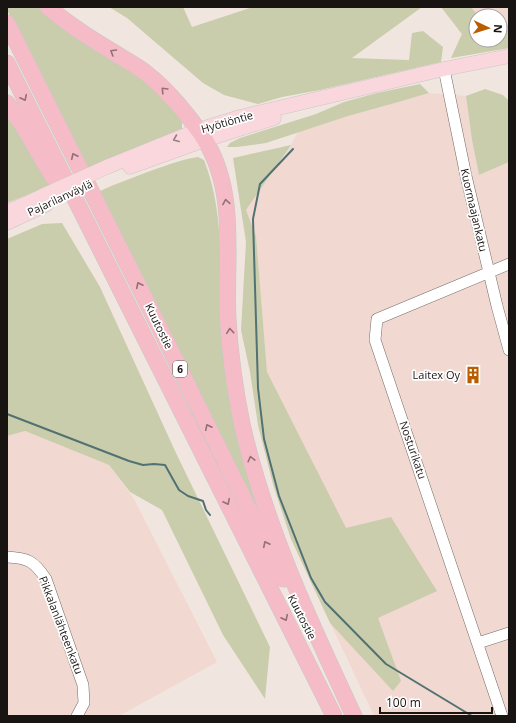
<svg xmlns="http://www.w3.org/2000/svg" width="516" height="723" viewBox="0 0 516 723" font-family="'Open Sans',sans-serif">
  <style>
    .industrial { fill: #f1d8d0; fill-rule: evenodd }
    .green { fill: #c9cdac }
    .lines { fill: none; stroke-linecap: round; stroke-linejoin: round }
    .stream { stroke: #517172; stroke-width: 2 }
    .minor-casing { stroke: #756c67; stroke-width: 12 }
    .major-casing { stroke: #c8c7c6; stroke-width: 15 }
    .highway-casing { stroke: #c8c7c6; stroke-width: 17 }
    .minor { stroke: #fff; stroke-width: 11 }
    .major { stroke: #f9d7dd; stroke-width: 14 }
    .highway { stroke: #f5bcc7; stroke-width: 16 }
    .major-bridge-casing { stroke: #c8c7c6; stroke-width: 15; stroke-linecap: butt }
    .major-bridge { stroke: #f9d7dd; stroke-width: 14 }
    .oneway { stroke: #927076 }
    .oneway2 { stroke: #947f82 }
    .labels { text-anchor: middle; stroke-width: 3.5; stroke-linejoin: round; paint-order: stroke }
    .shield { fill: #fff; stroke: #5d5a59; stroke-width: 1 }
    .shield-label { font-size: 10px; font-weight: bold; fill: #181412 }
    .street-label { font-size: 11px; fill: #181412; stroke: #fff }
    .poi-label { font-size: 11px; fill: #181412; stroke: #fff; text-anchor: end }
  </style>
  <rect width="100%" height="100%" fill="#f0e6df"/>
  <path class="industrial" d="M441 7H509V48L451 58 462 34ZM476 16H500V40H476Z
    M429 93 466 96 472 140 479 175 509 162V716H374L291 539 273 484 258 425 267 372 256 236 246 210 291 145 298 132 348 116 395 103Z
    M25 431 109 465 134 499 217 662 119 716H7V436Z"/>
  <path class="green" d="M7 7H38L47 15 94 50 126 67 148 82 178 114 182 122V132L89 170 7 10Z
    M109 7H183L192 27 253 7H422L352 58 409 60 412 33 423 31 443 47 441 62 320 90 282 97 258 104 224 95 203 83 127 18Z
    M441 7H471L478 16H476V40H500V27L509 25V48L451 58 462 34Z
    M420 84 429 93 395 103 348 116 266 143 237 147H227L230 143 240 138 316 114 344 102 377 93Z
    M485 89 503 95 509 101V162L479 175 472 140 466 96Z
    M7 114 52 185 7 203Z
    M291 145 246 210 256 236 267 372 346 528 391 517 437 591 378 618 401 681 393 691 330 623 291 539 273 484 258 425 250 372 241 330 246 242 233 158Z
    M198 157 204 160C219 199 220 235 221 276L268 533 100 191C117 183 135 177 153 170 168 165 182 159 198 157Z
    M62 223 100 287 176 453 270 647 265 699 223 635 162 510 130 492 109 465 25 431 7 436V239L42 224Z"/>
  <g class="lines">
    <path class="stream" d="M293 149 260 184 253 219 258 388 264 439 279 496 311 578 325 602 386 664 472 716
      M7 414 129 461 143 465 154 464 165 465 179 490 188 496 203 501 206 510 210 515"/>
    <g class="minor-casing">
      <path id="minor" d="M444 69 466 176 497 306 509 350
        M7 557C28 558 34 561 46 579L83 685 84 703 77 716
        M478 643 509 633
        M502 716 375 340 377 319 509 264"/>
    </g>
    <g class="major-casing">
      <path id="major" d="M109 166 198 130 240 117 444 69 509 56
        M130 167 205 140 274 118
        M7 212 40 197
        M7 223 46 205"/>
    </g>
    <g class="highway-casing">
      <path id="highway" d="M48 7C69 25 91 39 115 53 125 60 136 65 146 73 166 88 191 118 205 140 238 194 225 259 228 319 230 354 235 390 242 424 265 526 310 622 354 716
        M7 23 164 337 283 579
        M7 63 334 716
        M7 103 20 121 53 177"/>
    </g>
    <use href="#minor" class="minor"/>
    <use href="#major" class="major"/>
    <use href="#highway" class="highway"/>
    <g class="major-bridge-casing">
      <path id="major-bridge" d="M42 196 109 166"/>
    </g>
    <use href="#major-bridge" class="major-bridge"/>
  </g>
  <defs><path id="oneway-chevron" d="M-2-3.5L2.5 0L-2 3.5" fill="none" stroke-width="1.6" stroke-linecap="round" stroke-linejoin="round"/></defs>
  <g class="oneway">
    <use href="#oneway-chevron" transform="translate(113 52) rotate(-149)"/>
    <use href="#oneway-chevron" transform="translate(164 90) rotate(-134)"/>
    <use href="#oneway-chevron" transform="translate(24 98) rotate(64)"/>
    <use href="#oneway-chevron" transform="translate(74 156) rotate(-116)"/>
    <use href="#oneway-chevron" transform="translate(226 202) rotate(-99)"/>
    <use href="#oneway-chevron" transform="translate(139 285) rotate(-116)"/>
    <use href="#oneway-chevron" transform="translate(230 331) rotate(-96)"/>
    <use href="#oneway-chevron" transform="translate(208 427) rotate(-116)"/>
    <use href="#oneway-chevron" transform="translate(251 459) rotate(-104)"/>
    <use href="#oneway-chevron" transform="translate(227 502) rotate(64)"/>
    <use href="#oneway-chevron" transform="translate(266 544) rotate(-116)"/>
    <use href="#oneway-chevron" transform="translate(285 618) rotate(64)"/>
  </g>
  <use class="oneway2" href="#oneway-chevron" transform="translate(176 139) rotate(158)"/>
  <defs>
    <g id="building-bare" transform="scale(1.38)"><path d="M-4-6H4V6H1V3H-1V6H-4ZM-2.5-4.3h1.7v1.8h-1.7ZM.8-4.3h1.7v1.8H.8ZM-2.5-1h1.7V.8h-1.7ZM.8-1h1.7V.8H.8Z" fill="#b85d00" stroke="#fff" stroke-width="2.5" paint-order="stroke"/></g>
  </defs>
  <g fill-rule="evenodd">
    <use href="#building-bare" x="473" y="375"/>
  </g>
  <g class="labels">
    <rect class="shield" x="173" y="361" width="14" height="16" rx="3"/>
    <g class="shield-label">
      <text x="180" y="373">6</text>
    </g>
    <g class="street-label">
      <text transform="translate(227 122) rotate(-16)" y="4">Hyötiöntie</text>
      <text transform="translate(60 198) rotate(-25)" y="4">Pajarilanväylä</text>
      <text transform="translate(474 210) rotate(77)" y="4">Kuormaajankatu</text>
      <text transform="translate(159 326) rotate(64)" y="4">Kuutostie</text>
      <text transform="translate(413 450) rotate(71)" y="4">Nosturikatu</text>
      <text transform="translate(302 617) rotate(63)" y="4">Kuutostie</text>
      <text transform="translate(61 625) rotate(69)" y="4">Pikkalanlähteenkatu</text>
    </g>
    <g class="poi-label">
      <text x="460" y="379">Laitex Oy</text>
    </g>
  </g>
  <rect width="516" height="723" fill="none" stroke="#181412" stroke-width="16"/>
  <g transform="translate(488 28) rotate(94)"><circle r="19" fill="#ffffff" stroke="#a3a1a0"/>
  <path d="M0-3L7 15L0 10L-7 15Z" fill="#b85d00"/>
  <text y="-6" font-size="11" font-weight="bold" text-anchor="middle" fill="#181412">N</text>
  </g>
  <path d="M380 707v6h112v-6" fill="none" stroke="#181412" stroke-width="2"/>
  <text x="386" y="707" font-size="12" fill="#181412" stroke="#ffffff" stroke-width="3" paint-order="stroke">100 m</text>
</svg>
